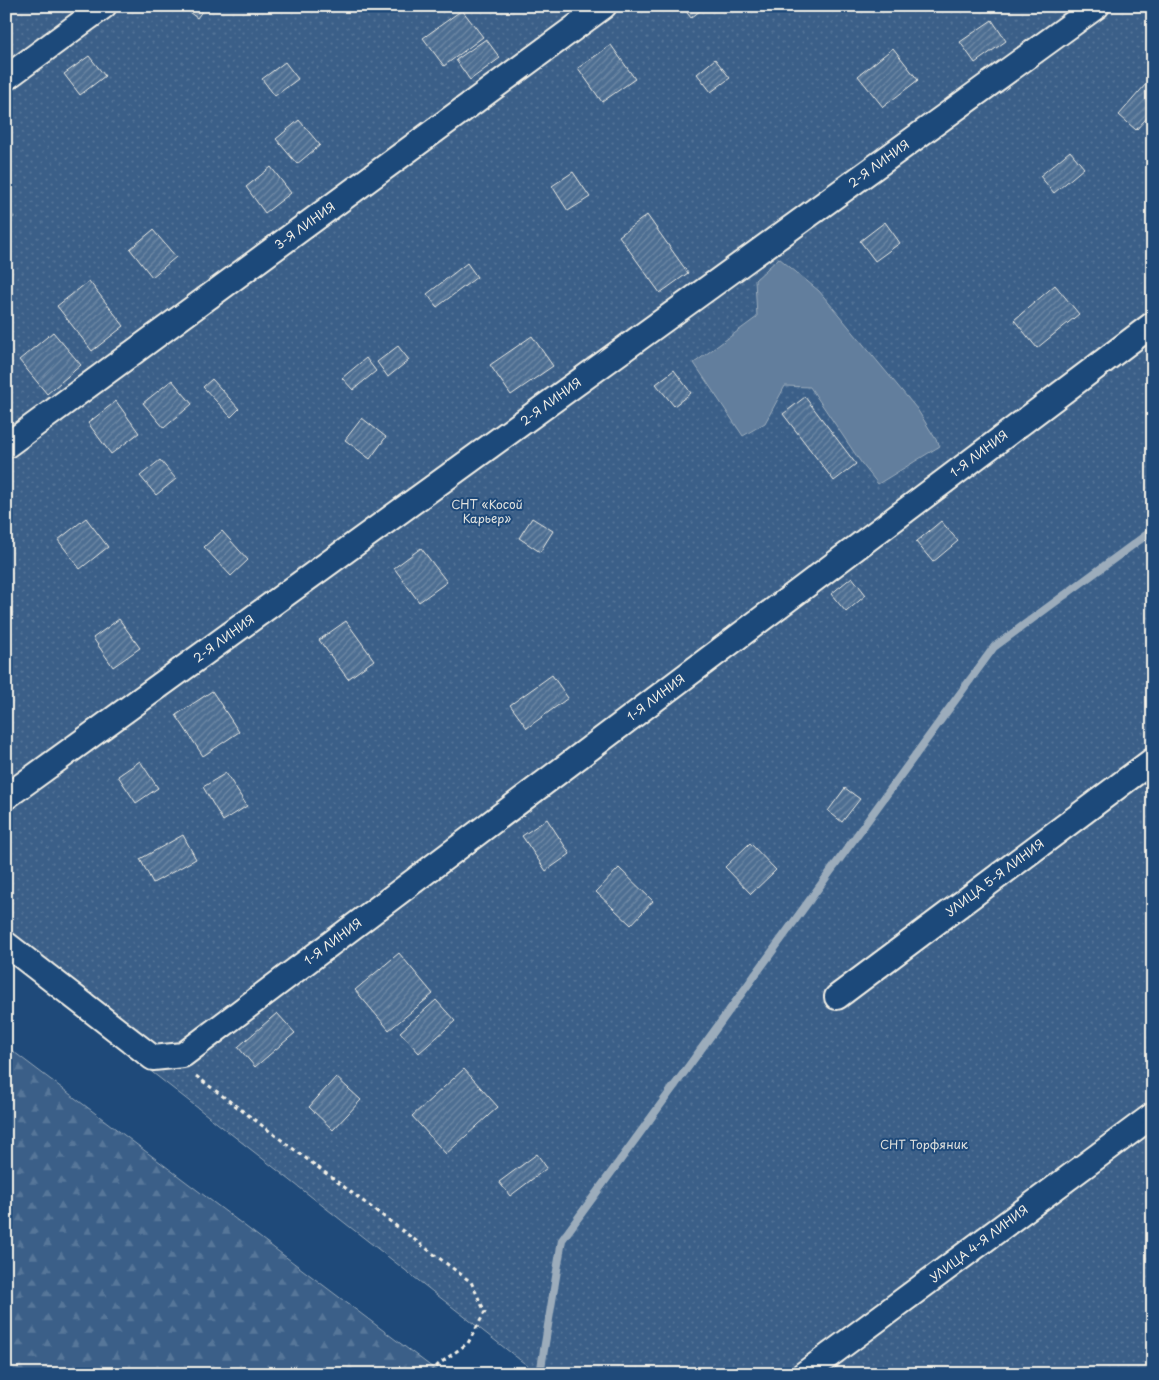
<svg xmlns="http://www.w3.org/2000/svg" width="1159" height="1380" viewBox="0 0 1159 1380" font-family="'Playpen Sans',sans-serif">
  <style>
    .forest { fill: url(#forest-firs); stroke: #97a8b8 }
    .garden { fill: url(#garden-dots); stroke: #97a8b8 }
    .water { fill: #627e9d; stroke: #9cacbb }
    .lines { fill: none; stroke-linecap: round; stroke-linejoin: round }
    .stream { stroke: #9cacbb; stroke-width: 8 }
    .building { fill: url(#building-hatch); stroke: #f4f1e8 }
    .minor-casing { stroke: #f4f1e8; stroke-width: 28 }
    .path { stroke: #f4f1e8; stroke-width: 3; stroke-dasharray: 4 4; stroke-linecap: butt }
    .minor { stroke: #1f4a7a; stroke-width: 24 }
    .labels { text-anchor: middle; stroke-width: 4; stroke-linejoin: round; paint-order: stroke }
    .street-label { font-size: 12px; fill: #f4f1e8; stroke: #1f4a7a }
    .park-label { font-size: 12px; fill: #e1e2de; stroke: #1f4a7a }
  </style>
  <defs>
    <pattern id="forest-firs" width="22" height="20" patternUnits="userSpaceOnUse" patternTransform="scale(1.25)"><rect width="22" height="20" fill="#3a5f88"/><path d="M5 1l3.5 6h-7zM16 11l3.5 6h-7z" fill="#577699"/></pattern>
    <pattern id="garden-dots" width="8" height="8" patternUnits="userSpaceOnUse" patternTransform="scale(1.25)"><rect width="8" height="8" fill="#3a5f88"/><path d="M2 2h.1M6 6h.1" fill="none" stroke="#577699" stroke-width="1.8" stroke-linecap="round"/></pattern>
    <pattern id="building-hatch" width="6" height="6" patternUnits="userSpaceOnUse" patternTransform="scale(1.25)"><rect width="6" height="6" fill="#4d6e92"/><path d="M-1 1l2-2M0 6l6-6M5 7l2-2" fill="none" stroke="#708aa6"/></pattern>
  </defs>
  <rect width="100%" height="100%" fill="#1f4a7a"/>
  <filter id="ink" filterUnits="userSpaceOnUse"><feTurbulence type="fractalNoise" baseFrequency=".02" numOctaves="2"/><feDisplacementMap in="SourceGraphic" scale="10" xChannelSelector="R" yChannelSelector="G"/><feConvolveMatrix kernelMatrix="1 2 1 2 8 2 1 2 1" color-interpolation-filters="sRGB"/></filter>
  <g filter="url(#ink)">
    <path class="forest" d="M6 1046 441 1374H6Z"/>
    <path class="garden" d="M6 6H1153V1374H538L6 958Z"/>
    <path class="water" d="M779 258 819 291 917 409 940 446 878 484 862 464 810 387 785 386 765 423 743 436 694 363 757 317 755 280Z"/>
    <g class="lines">
      <path class="stream" d="M540 1374 562 1240 994 647 1153 530"/>
    </g>
    <path class="building" d="M181 6H206L197 18Z
      M682 6H706L691 18Z
      M462 10 483 37 444 66 423 38Z
      M992 20 1006 41 975 63 960 42Z
      M486 39 500 58 470 80 456 60Z
      M611 45 635 79 602 102 578 68Z
      M893 48 918 80 883 107 858 76Z
      M89 56 105 76 80 95 64 74Z
      M715 59 730 78 711 92 697 74Z
      M285 62 298 79 275 96 262 79Z
      M1146 84 1153 90V111L1136 130 1119 115Z
      M299 120 320 145 297 164 276 139Z
      M1070 151 1084 168 1054 193 1040 176Z
      M271 167 291 193 265 213 246 187Z
      M573 172 590 197 568 211 552 186Z
      M6 206 14 217 6 223Z
      M647 215 688 273 660 293 619 236Z
      M885 222 900 243 875 261 860 241Z
      M153 230 176 257 152 277 130 249Z
      M467 263 477 277 437 307 427 294Z
      M89 281 124 326 92 351 57 306Z
      M1055 285 1079 314 1037 348 1014 320Z
      M53 332 81 365 47 394 19 360Z
      M532 336 553 366 511 395 490 365Z
      M398 346 409 360 388 377 377 362Z
      M366 358 376 371 353 390 342 378Z
      M674 370 691 393 674 406 656 384Z
      M212 379 239 409 231 417 203 387Z
      M172 380 192 404 164 428 143 403Z
      M805 397 856 464 834 481 783 414Z
      M116 401 139 433 111 454 88 423Z
      M362 418 386 437 370 459 345 440Z
      M160 460 176 479 156 495 140 476Z
      M86 518 108 547 80 569 58 540Z
      M532 518 553 531 540 552 519 538Z
      M941 521 958 541 933 562 916 542Z
      M222 531 248 560 231 576 204 547Z
      M421 548 447 582 419 602 394 568Z
      M852 577 866 595 846 612 831 594Z
      M119 619 140 648 113 667 93 638Z
      M346 621 374 660 348 679 319 640Z
      M552 675 568 698 527 728 510 705Z
      M212 691 239 732 203 756 176 715Z
      M140 761 158 788 136 803 118 776Z
      M226 773 247 806 223 821 203 787Z
      M845 788 860 799 842 822 828 811Z
      M547 819 570 854 546 871 522 836Z
      M183 835 196 859 153 883 140 859Z
      M750 843 776 870 751 894 725 867Z
      M619 868 653 901 631 925 596 892Z
      M399 953 433 994 389 1030 355 990Z
      M436 1000 455 1021 419 1053 400 1032Z
      M277 1013 295 1033 255 1067 238 1047Z
      M464 1069 498 1107 446 1154 412 1116Z
      M336 1077 361 1100 333 1130 309 1107Z
      M537 1154 547 1168 510 1196 499 1182Z"/>
    <g class="lines">
      <g class="minor-casing">
        <path id="minor" d="M6 78 104 6
          M6 446 604 6
          M6 797 1097 6
          M6 944 153 1058 183 1055 1153 324
          M837 997 1153 760
          M804 1374 1153 1115"/>
      </g>
      <path class="path" d="M196 1076 471 1282 485 1312 468 1343 439 1364 429 1374"/>
      <use href="#minor" class="minor"/>
    </g>
  </g>
  <g class="labels">
    <g class="street-label">
      <text transform="translate(879 164) rotate(-36)" y="4">2-Я ЛИНИЯ</text>
      <text transform="translate(305 226) rotate(-36)" y="4">3-Я ЛИНИЯ</text>
      <text transform="translate(551 402) rotate(-36)" y="4">2-Я ЛИНИЯ</text>
      <text transform="translate(979 454) rotate(-37)" y="4">1-Я ЛИНИЯ</text>
      <text transform="translate(224 639) rotate(-36)" y="4">2-Я ЛИНИЯ</text>
      <text transform="translate(656 698) rotate(-37)" y="4">1-Я ЛИНИЯ</text>
      <text transform="translate(995 878) rotate(-37)" y="4">УЛИЦА 5-Я ЛИНИЯ</text>
      <text transform="translate(333 942) rotate(-37)" y="4">1-Я ЛИНИЯ</text>
      <text transform="translate(979 1244) rotate(-37)" y="4">УЛИЦА 4-Я ЛИНИЯ</text>
    </g>
    <g class="park-label">
      <text x="487" y="509">СНТ «Косой<tspan x="487" dy="14">Карьер»</tspan></text>
      <text x="924" y="1149">СНТ Торфяник</text>
    </g>
  </g>
  <rect width="1159" height="1380" fill="none" stroke="#1f4a7a" stroke-width="25"/>
  <rect x="12" y="12" width="1134" height="1355" fill="none" stroke="#f4f1e8" stroke-width="2" filter="url(#ink)"/>
</svg>
